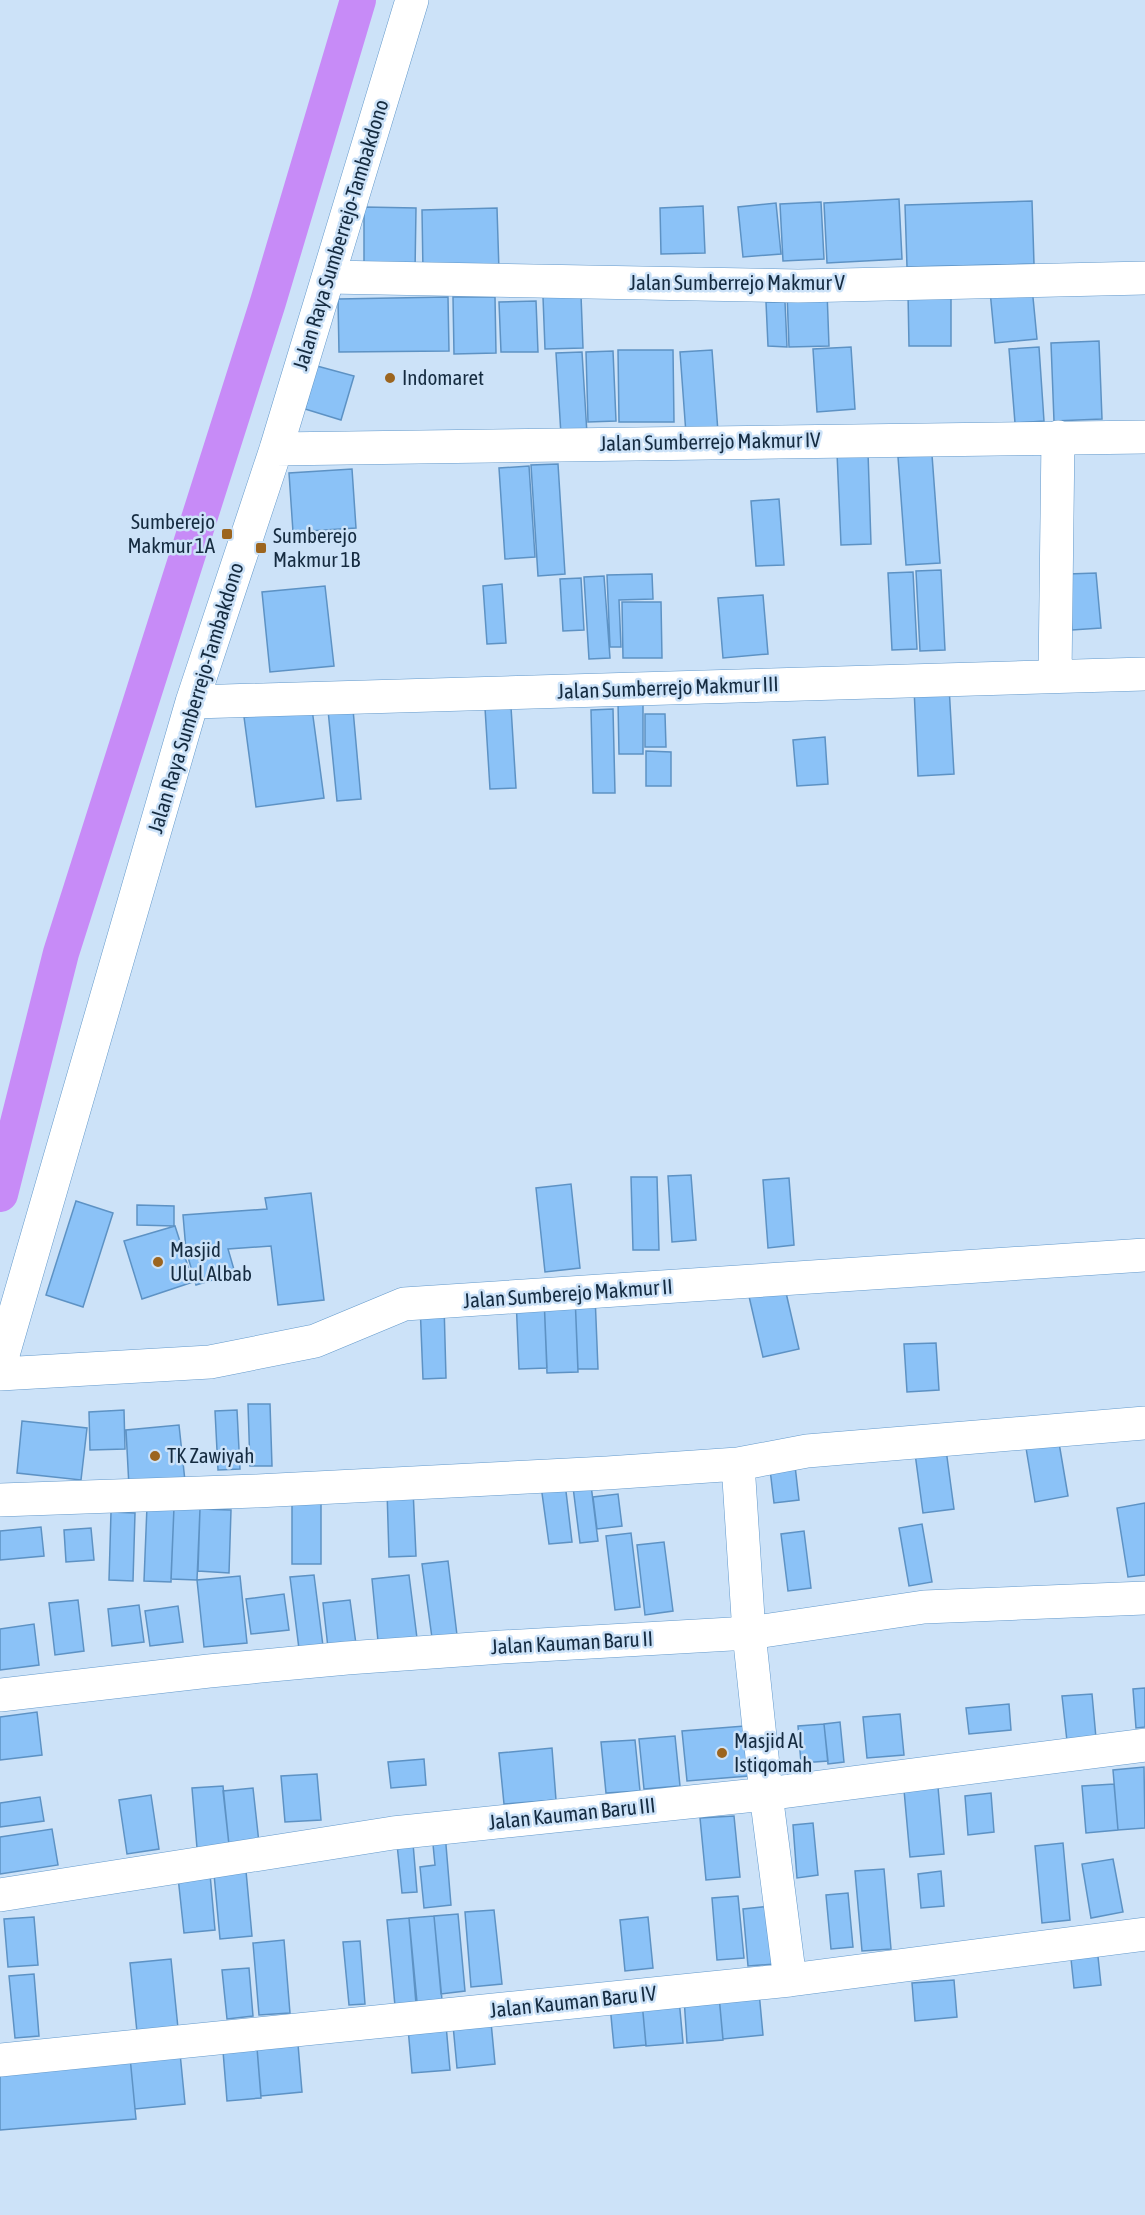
<svg xmlns="http://www.w3.org/2000/svg" width="1145" height="2215" viewBox="0 0 1145 2215" font-family="'Asap Condensed',sans-serif">
  <style>
    .lines { fill: none; stroke-linecap: round; stroke-linejoin: round }
    .canal { stroke: #c78bf7; stroke-width: 36 }
    .building { fill: #8bc2f7; stroke: #5d92c4; stroke-width: 1.5 }
    .minor-casing { stroke: #6399cb; stroke-width: 34 }
    .minor { stroke: #fff; stroke-width: 33 }
    .poi-dot { fill: #9c651f; stroke: #cce2f8; stroke-width: 2 }
    .labels { text-anchor: middle; stroke-width: 5; stroke-linejoin: round; paint-order: stroke }
    .street-label { font-size: 21px; fill: #152b40; stroke: #cce2f8 }
    .poi-label { font-size: 21px; fill: #152b40; stroke: #cce2f8; text-anchor: start }
  </style>
  <rect width="100%" height="100%" fill="#cce2f8"/>
  <g class="lines">
    <path class="canal" d="M0 1194 61 953 268 302 358 0"/>
  </g>
  <path class="building" d="M899 199 902 259 827 263 824 203Z
    M1032 201 1034 264 907 267 905 205Z
    M821 202 824 259 783 261 780 204Z
    M776 203 781 254 743 257 738 207Z
    M703 206 705 253 661 254 660 208Z
    M364 207 416 208 415 272 364 271Z
    M497 208 499 271 423 273 422 210Z
    M1032 287 1037 339 995 343 990 291Z
    M827 291 829 346 789 347 787 292Z
    M908 293H951V346H909Z
    M581 295 583 348 545 349 543 297Z
    M448 297 449 351 339 352 338 299Z
    M453 297H495L496 353 454 354Z
    M536 301 538 352H501L499 302Z
    M766 302H785L787 347 768 346Z
    M1099 341 1102 419 1054 421 1051 343Z
    M851 347 855 409 817 412 813 349Z
    M1039 347 1044 421 1015 423 1009 349Z
    M618 350H673L674 422H619Z
    M712 350 718 432 686 434 680 352Z
    M613 351 616 421 588 422 586 352Z
    M582 352 587 434 561 435 556 353Z
    M317 366 354 376 341 420 305 409Z
    M868 452 871 544 841 545 837 453Z
    M932 455 940 563 906 565 898 457Z
    M558 464 565 574 538 576 531 465Z
    M529 466 535 557 505 559 499 468Z
    M352 469 356 528 293 532 289 473Z
    M779 499 784 565 756 566 751 501Z
    M941 570 945 650 920 651 916 571Z
    M913 572 917 649 892 650 888 573Z
    M1096 573 1101 628 1072 630 1068 574Z
    M652 574 653 599 619 600 621 647H610L607 575Z
    M604 576 610 658 589 659 584 577Z
    M581 578 584 630 563 631 560 579Z
    M502 584 506 643 487 644 483 586Z
    M325 586 334 666 270 672 262 592Z
    M763 595 768 654 723 658 718 598Z
    M622 602H661L662 658H623Z
    M949 686 954 774 918 776 914 688Z
    M352 698 361 799 337 801 327 700Z
    M618 702H643V754H619Z
    M511 707 516 788 490 789 485 708Z
    M312 709 324 798 256 807 244 717Z
    M613 709 615 793H593L591 710Z
    M645 714H665L666 747H645Z
    M825 737 828 784 797 786 793 740Z
    M646 751 671 752V786H646Z
    M691 1175 696 1240 672 1242 668 1176Z
    M631 1177H657L659 1250H633Z
    M789 1178 794 1245 768 1248 763 1180Z
    M571 1184 580 1268 545 1272 536 1188Z
    M311 1193 324 1300 278 1305 271 1246 228 1249 235 1273 196 1285 186 1250 183 1215 267 1209 265 1198Z
    M76 1201 113 1213 83 1307 46 1295Z
    M137 1205 174 1206V1226L137 1225Z
    M175 1226 193 1282 142 1299 124 1241Z
    M784 1284 799 1349 763 1357 748 1292Z
    M575 1295H595L598 1369H578Z
    M575 1295 578 1372 547 1373 544 1297Z
    M544 1297 547 1368 519 1369 516 1298Z
    M420 1304H444L446 1378 423 1379Z
    M936 1343 939 1390 907 1392 904 1344Z
    M248 1404H270L272 1466H250Z
    M124 1410 125 1449 90 1450 89 1412Z
    M237 1410 240 1469 218 1470 215 1411Z
    M22 1421 87 1428 81 1480 17 1473Z
    M179 1425 185 1481 129 1487 126 1430Z
    M1058 1437 1068 1496 1035 1502 1025 1442Z
    M945 1442 954 1509 923 1513 914 1446Z
    M794 1457 799 1500 774 1503 769 1461Z
    M590 1477 598 1541 580 1543 572 1479Z
    M565 1483 572 1542 549 1544 541 1486Z
    M413 1489 416 1556 389 1557 387 1490Z
    M618 1494 622 1526 597 1529 593 1497Z
    M292 1501H321V1564H292Z
    M1145 1503V1575L1128 1577 1117 1508Z
    M147 1506 174 1507 171 1582 144 1581Z
    M174 1507 200 1509 197 1580 171 1579Z
    M200 1509 231 1510 229 1573 198 1571Z
    M111 1512 135 1513 133 1581 109 1580Z
    M922 1524 932 1582 909 1586 899 1528Z
    M41 1527 44 1556 0 1560V1531Z
    M91 1528 94 1560 66 1562 64 1530Z
    M804 1531 811 1588 788 1591 781 1534Z
    M631 1533 640 1607 615 1610 606 1536Z
    M664 1542 673 1611 645 1615 637 1545Z
    M448 1561 457 1635 432 1638 422 1564Z
    M314 1575 323 1646 299 1649 290 1577Z
    M409 1575 417 1638 378 1641 372 1579Z
    M240 1576 247 1643 204 1647 197 1580Z
    M284 1594 289 1630 251 1634 246 1599Z
    M78 1600 84 1651 55 1655 49 1603Z
    M350 1600 356 1644 328 1648 323 1603Z
    M139 1605 144 1642 112 1646 108 1609Z
    M178 1606 183 1642 150 1646 145 1611Z
    M34 1624 39 1665 0 1670V1629Z
    M1145 1688V1727L1136 1728 1133 1689Z
    M1092 1694 1096 1738 1067 1741 1062 1696Z
    M1009 1704 1011 1730 969 1734 966 1708Z
    M37 1712 42 1755 0 1760V1717Z
    M900 1714 904 1755 867 1758 863 1717Z
    M840 1722 844 1762 828 1764 824 1724Z
    M824 1724 828 1761 801 1763 798 1726Z
    M757 1725 761 1775 687 1781 682 1731Z
    M675 1736 680 1786 644 1789 639 1739Z
    M635 1740 640 1791 606 1793 601 1742Z
    M552 1748 556 1800 504 1804 499 1753Z
    M424 1759 426 1785 391 1788 388 1762Z
    M1144 1767 1145 1828 1118 1830 1113 1770Z
    M317 1774 321 1820 285 1822 281 1776Z
    M1114 1784 1118 1830 1086 1833 1082 1786Z
    M223 1786 229 1845 197 1848 192 1788Z
    M938 1787 944 1854 910 1857 904 1790Z
    M253 1788 259 1843 229 1845 223 1791Z
    M991 1793 994 1832 968 1835 965 1796Z
    M151 1795 159 1849 127 1854 119 1800Z
    M40 1797 44 1821 0 1827V1803Z
    M734 1816 740 1877 706 1880 700 1818Z
    M813 1823 818 1875 797 1878 793 1825Z
    M52 1829 58 1865 0 1874V1837Z
    M445 1833 451 1905 424 1908 420 1867 435 1865 432 1834Z
    M413 1843 417 1892 402 1893 397 1844Z
    M1063 1843 1070 1920 1042 1923 1035 1846Z
    M1113 1859 1123 1912 1091 1918 1082 1864Z
    M884 1869 891 1949 862 1951 855 1871Z
    M246 1871 252 1936 220 1939 214 1874Z
    M941 1871 944 1906 921 1908 918 1874Z
    M210 1874 215 1930 184 1933 178 1877Z
    M848 1893 853 1947 831 1949 826 1895Z
    M738 1896 744 1958 717 1960 712 1898Z
    M770 1906 775 1964 748 1966 743 1909Z
    M494 1910 502 1984 471 1987 465 1912Z
    M458 1914 465 1991 441 1994 434 1916Z
    M434 1916 442 2000 417 2002 409 1918Z
    M34 1917 38 1965 8 1967 4 1919Z
    M648 1917 653 1968 625 1971 620 1920Z
    M409 1918 416 2004 395 2006 387 1920Z
    M284 1940 290 2013 259 2015 253 1943Z
    M360 1941 365 2004 349 2005 343 1942Z
    M1097 1947 1101 1985 1074 1988 1070 1949Z
    M171 1959 178 2028 137 2032 130 1963Z
    M249 1968 253 2016 227 2019 222 1970Z
    M34 1974 39 2036 15 2038 9 1976Z
    M954 1980 957 2017 915 2021 912 1983Z
    M759 1992 763 2035 723 2039 719 1996Z
    M719 1996 723 2040 687 2043 684 1998Z
    M679 1999 683 2043 646 2046 642 2002Z
    M642 2002 646 2045 614 2048 610 2005Z
    M491 2022 495 2064 457 2068 453 2025Z
    M446 2025 450 2070 412 2073 408 2028Z
    M298 2044 302 2092 261 2096 257 2048Z
    M257 2048 261 2098 227 2101 223 2051Z
    M180 2053 185 2104 135 2109 130 2057Z
    M130 2057 136 2119 0 2130V2068Z"/>
  <g class="lines">
    <g class="minor-casing">
      <path id="minor" d="M329 277 798 286 1145 278
        M276 449 1145 437
        M1055 676 1058 437
        M192 702 1145 674
        M0 1365 192 702 276 449 412 0
        M0 1374 210 1362 315 1341 404 1304 1145 1255
        M738 1464 749 1633 766 1794 790 1980
        M0 1500 257 1491 607 1473 738 1464 807 1451 1145 1423
        M0 1695 209 1671 347 1658 502 1647 749 1633 924 1607 1145 1598
        M0 1895 393 1833 766 1794 1145 1745
        M0 2060 790 1980 1145 1934"/>
    </g>
    <use href="#minor" class="minor"/>
  </g>
  <g class="poi-dot">
    <circle cx="390" cy="378" r="6"/>
    <rect x="221" y="528" width="12" height="12" rx="3"/>
    <rect x="255" y="542" width="12" height="12" rx="3"/>
    <circle cx="158" cy="1262" r="6"/>
    <circle cx="155" cy="1456" r="6"/>
    <circle cx="722" cy="1753" r="6"/>
  </g>
  <g class="labels">
    <g class="street-label">
      <text transform="translate(341 235) rotate(-73)" y="7">Jalan Raya Sumberrejo-Tambakdono</text>
      <text x="737" y="290">Jalan Sumberrejo Makmur V</text>
      <text transform="translate(710 442) rotate(-1)" y="7">Jalan Sumberrejo Makmur IV</text>
      <text transform="translate(668 688) rotate(-2)" y="7">Jalan Sumberrejo Makmur III</text>
      <text transform="translate(196 698) rotate(-73)" y="7">Jalan Raya Sumberrejo-Tambakdono</text>
      <text transform="translate(568 1294) rotate(-4)" y="7">Jalan Sumberejo Makmur II</text>
      <text transform="translate(572 1643) rotate(-3)" y="7">Jalan Kauman Baru II</text>
      <text transform="translate(572 1814) rotate(-6)" y="7">Jalan Kauman Baru III</text>
      <text transform="translate(573 2002) rotate(-6)" y="7">Jalan Kauman Baru IV</text>
    </g>
    <g class="poi-label">
      <text x="402" y="385">Indomaret</text>
      <text x="215" y="529" text-anchor="end">Sumberejo<tspan x="215" dy="24">Makmur 1A</tspan></text>
      <text x="273" y="543">Sumberejo<tspan x="273" dy="24">Makmur 1B</tspan></text>
      <text x="170" y="1257">Masjid<tspan x="170" dy="24">Ulul Albab</tspan></text>
      <text x="167" y="1463">TK Zawiyah</text>
      <text x="734" y="1748">Masjid Al<tspan x="734" dy="24">Istiqomah</tspan></text>
    </g>
  </g>
</svg>
